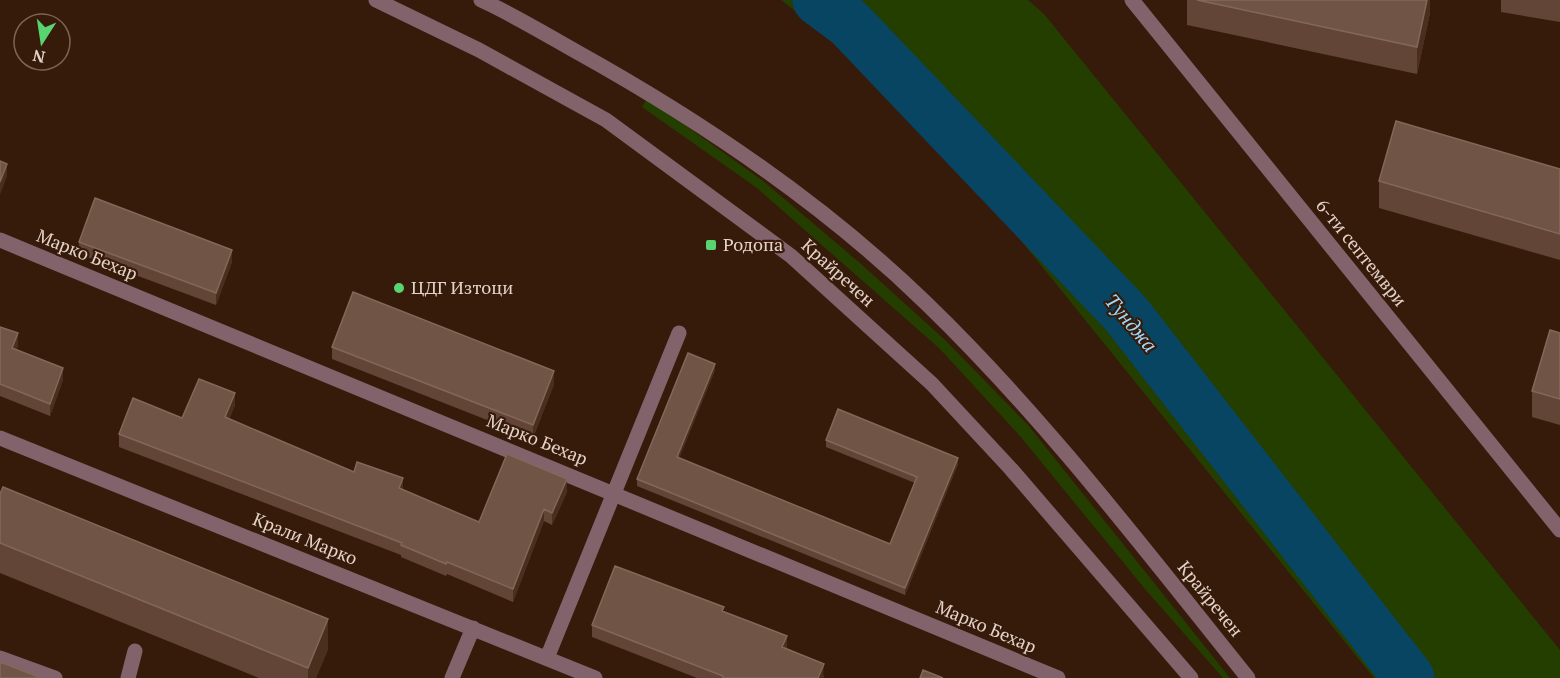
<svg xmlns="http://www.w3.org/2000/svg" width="1560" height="678" viewBox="0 0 1560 678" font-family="'PT Serif',serif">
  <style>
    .green { fill: #243e00 }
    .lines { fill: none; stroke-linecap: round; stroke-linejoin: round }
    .river { stroke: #084563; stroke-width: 51 }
    .minor { stroke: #82636c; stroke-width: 15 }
    .wall { fill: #624536 }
    .shaded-wall { fill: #4a2e1e }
    .building { fill: #705446; stroke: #82685a; stroke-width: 1.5 }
    .poi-dot { fill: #58d570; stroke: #361b0b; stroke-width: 2 }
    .labels { text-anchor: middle; stroke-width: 4.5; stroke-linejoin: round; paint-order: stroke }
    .poi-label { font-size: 18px; fill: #e5d3c9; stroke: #361b0b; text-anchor: start }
    .street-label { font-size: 18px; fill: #e5d3c9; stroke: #361b0b }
    .water-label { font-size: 20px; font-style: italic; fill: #9fd7fa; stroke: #361b0b }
  </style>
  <rect width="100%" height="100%" fill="#361b0b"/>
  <path class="green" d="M781 0H1028L1044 14 1560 650V678H1374L969 176 840 45Z
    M647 98 762 180 861 264 945 340 1028 425 1230 678H1223L1145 589 1020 436 939 348 757 188 642 107Z"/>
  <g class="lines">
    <path class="river" d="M818 0 849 23 1126 314 1409 678"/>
    <path class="minor" d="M376 0 479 50 606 120 791 256 932 384 1011 469 1191 678
      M481 0C514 15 545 34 577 52 703 122 823 203 926 303 1045 418 1145 550 1248 678
      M1132 0 1560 530
      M0 240 1058 678
      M0 438 595 678
      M0 658 55 678
      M547 658 679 333
      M128 678 135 651
      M452 678 473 628"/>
  </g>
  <path class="wall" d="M1187 0H1430V13L1417 74 1187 25Z
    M1501 0H1560V22L1501 12Z
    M1560 169V260L1379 208V181Z
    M79 242 232 262 216 305 79 254Z
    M0 327 18 346 16 350 63 380 50 416 0 396Z
    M1560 333V425L1532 417V391Z
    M332 347 554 384 533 438 332 359Z
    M715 370 679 458 890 544 915 483 826 447V440L958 464 905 595 637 486V479Z
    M235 405 229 419 354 472 403 490 479 522 567 492 552 525 544 521 513 602 447 574 446 576 401 557V555L119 447V434Z
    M0 494 328 649 316 678H259L0 573Z
    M724 612 787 649 824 676 823 678H697L592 637V625Z"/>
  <path class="shaded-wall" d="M1427 0H1430V13L1417 74V47Z
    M7 164V176L0 195V182Z
    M232 250V262L216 305V293Z
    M18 333V346L12 360V348Z
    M715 364V370L677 464V457Z
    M63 368V380L50 416V404Z
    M554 371V384L533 438V425Z
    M235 393V405L225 430V417Z
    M958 458V464L905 595V588Z
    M403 478V490L399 488Z
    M567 479V492L552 525V513Z
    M544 509V521L513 602V589Z
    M328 619V649L316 678H308V668Z
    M787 636V648L782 659V647Z
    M824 664 823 678H818Z"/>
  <path class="building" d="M1197 0H1427L1417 47Z
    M1396 121 1560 169V234L1379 181Z
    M0 161 7 164 0 182Z
    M95 198 232 250 216 293 79 242Z
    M353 292 554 371 533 425 332 347Z
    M0 327 18 333 12 348 63 368 50 404 0 384Z
    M1550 330 1560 333V399L1532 391Z
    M688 353 715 364 677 457 890 544 917 477 826 440 838 409 958 458 905 588 637 479Z
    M199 379 235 393 225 417 354 472 357 462 403 478 399 488 479 522 507 454 567 479 552 513 544 509 513 589 447 562 446 564 401 545 402 543 119 434 133 398 182 418Z
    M3 487 328 619 308 668 0 543V494Z
    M615 566 724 607 722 611 787 636 782 647 824 664 818 678H723V676L592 625Z
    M0 662 36 676 35 678H0Z
    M923 670 943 678H920Z"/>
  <g class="poi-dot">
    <rect x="705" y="239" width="12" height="12" rx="3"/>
    <circle cx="399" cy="288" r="6"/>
  </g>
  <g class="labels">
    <g class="poi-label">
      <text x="723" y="251">Родопа</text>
      <text x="411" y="294">ЦДГ Изтоци</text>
    </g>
    <g class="street-label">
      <text transform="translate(1361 253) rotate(51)" y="6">6-ти септември</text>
      <text transform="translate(87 255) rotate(22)" y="6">Марко Бехар</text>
      <text transform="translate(838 273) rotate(42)" y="6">Крайречен</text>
      <text transform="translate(537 440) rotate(22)" y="6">Марко Бехар</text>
      <text transform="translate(305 539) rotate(22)" y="6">Крали Марко</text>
      <text transform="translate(1210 599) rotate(51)" y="6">Крайречен</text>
      <text transform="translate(986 627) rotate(23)" y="6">Марко Бехар</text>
    </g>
    <g class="water-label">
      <text transform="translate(1131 323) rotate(50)" y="7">Тунджа</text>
    </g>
  </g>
  <g transform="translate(42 42) rotate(192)"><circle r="28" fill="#361b0b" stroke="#7c6557" stroke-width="1.5"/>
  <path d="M0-4.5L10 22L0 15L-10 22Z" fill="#58d570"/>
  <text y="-9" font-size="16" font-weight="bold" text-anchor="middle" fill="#e5d3c9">N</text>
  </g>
</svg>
